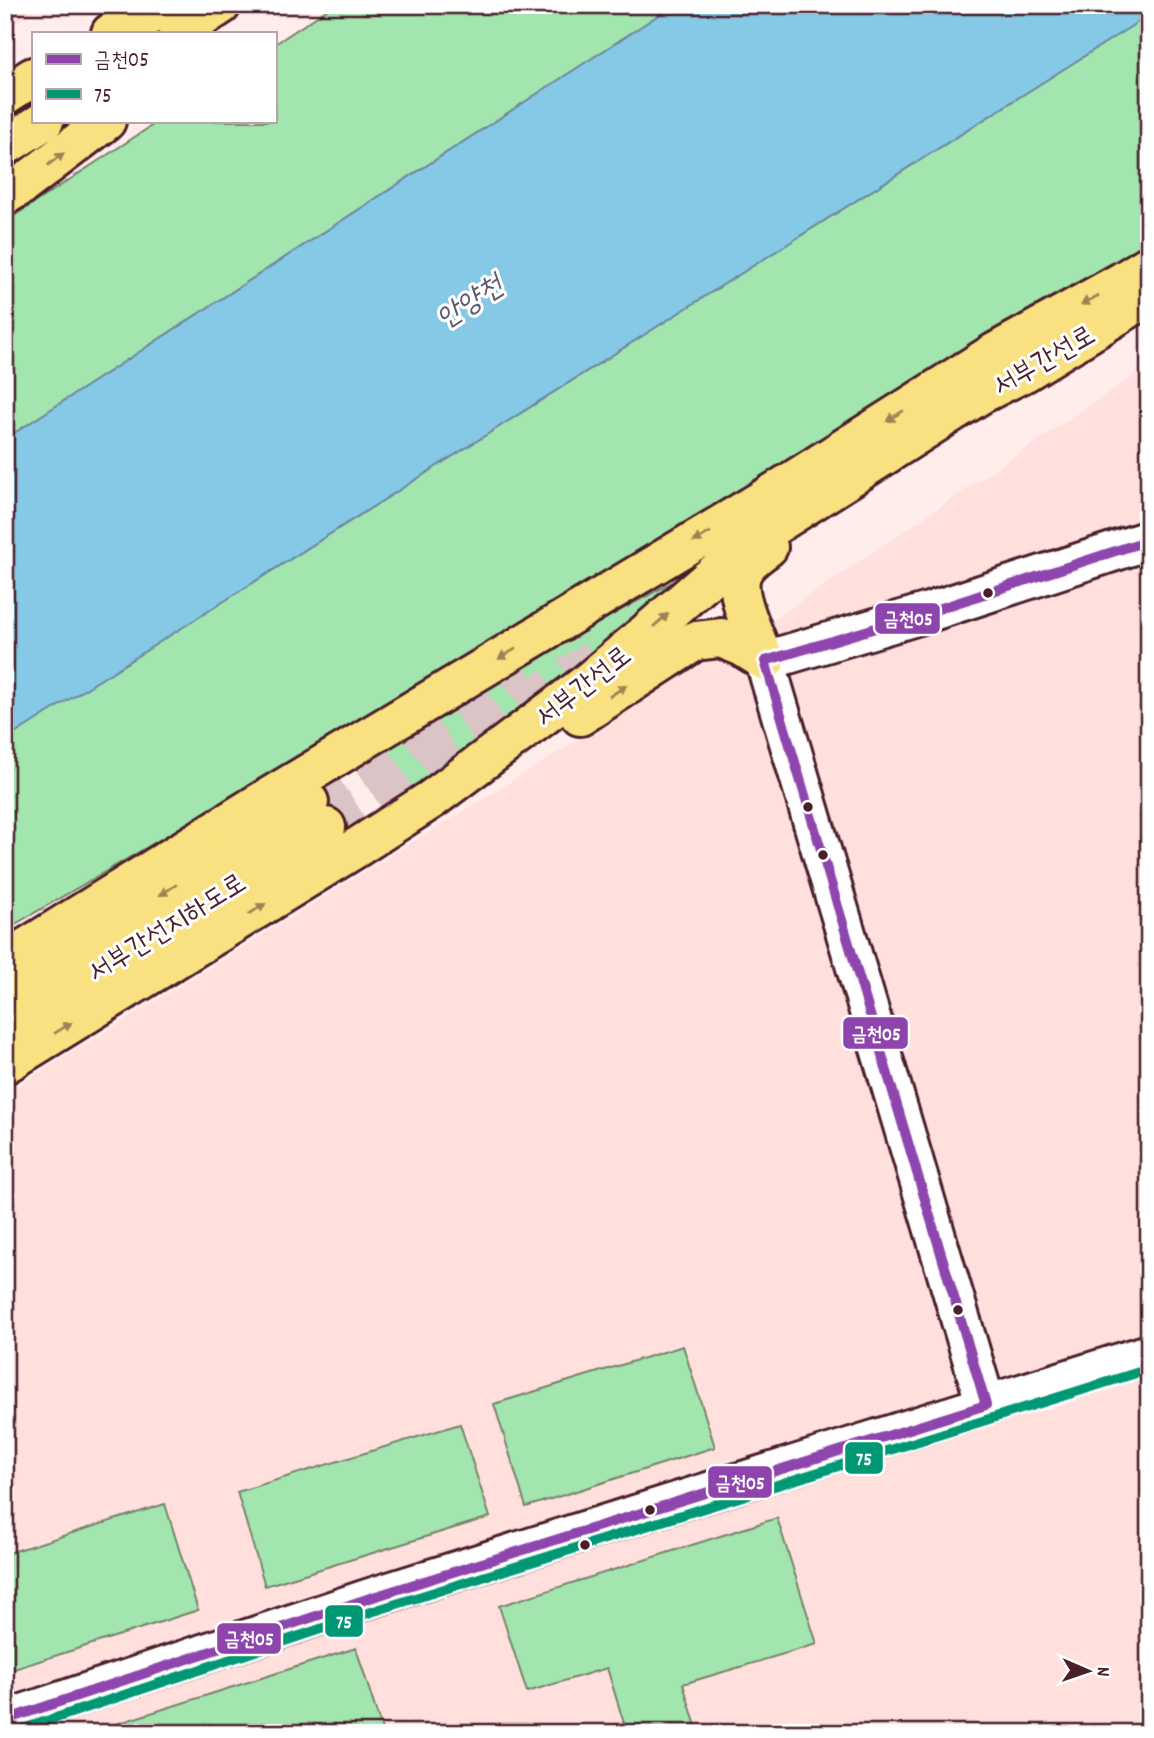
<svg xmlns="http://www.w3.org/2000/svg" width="1154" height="1738" viewBox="0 0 1154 1738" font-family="Dekko,'Poor Story',sans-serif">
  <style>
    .built { fill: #ffe0dd }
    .green { fill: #a3e5ae; stroke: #76826c; stroke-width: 2 }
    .water { fill: #85c9e6; stroke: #6d859b; stroke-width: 2 }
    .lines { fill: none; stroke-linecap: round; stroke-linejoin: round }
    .highway-tunnel { stroke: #dbc4c5; stroke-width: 38; stroke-dasharray: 38 19; stroke-linecap: butt }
    .secondary-casing { stroke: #4a1f2b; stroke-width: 44 }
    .primary-casing { stroke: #4a1f2b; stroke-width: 44 }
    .highway-casing { stroke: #4a1f2b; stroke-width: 44 }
    .secondary { stroke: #fff; stroke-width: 38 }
    .primary { stroke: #f9e181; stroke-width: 38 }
    .highway { stroke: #f9e181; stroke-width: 38 }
    .bus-1-casing { stroke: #fff; stroke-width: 16 }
    .bus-2-casing { stroke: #fff; stroke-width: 16 }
    .bus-1 { stroke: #8e44ad; stroke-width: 10 }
    .bus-2 { stroke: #009775; stroke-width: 10 }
    .oneway { fill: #a28056 }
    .bus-dot { fill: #4a1f2b; stroke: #fff; stroke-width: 2.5 }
    .labels { text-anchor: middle; stroke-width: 6; stroke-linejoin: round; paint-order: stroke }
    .street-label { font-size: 28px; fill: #4a1f2b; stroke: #fff }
    .water-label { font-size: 30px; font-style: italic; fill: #5f5a6c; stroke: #fff }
    .line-badge { stroke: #fff; stroke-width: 2.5 }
    .badge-label { font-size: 19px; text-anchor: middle; font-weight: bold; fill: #fff }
  </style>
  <rect width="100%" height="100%" fill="#ffedeb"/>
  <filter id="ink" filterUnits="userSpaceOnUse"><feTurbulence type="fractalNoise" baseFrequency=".0143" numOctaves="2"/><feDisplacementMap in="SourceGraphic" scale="14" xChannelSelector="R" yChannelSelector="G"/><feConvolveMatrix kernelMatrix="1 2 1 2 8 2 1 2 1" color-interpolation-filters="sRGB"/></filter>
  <g filter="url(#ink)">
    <path class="built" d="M5 5H37L39 8 5 30Z
      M1149 365V1733H5V1094L776 618Z"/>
    <path class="green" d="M334 5H1149V249L324 744 5 930V222L159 121H275V44Z
      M689 573 673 594 391 811 359 756 485 684Z
      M683 1346 715 1447 526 1507 494 1404Z
      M460 1424 490 1517 265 1586 237 1492Z
      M165 1504 198 1610 5 1672V1554Z
      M777 1518 817 1644 683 1684 698 1733H627L607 1668 527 1692 499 1606Z
      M356 1648 383 1733H95L94 1731Z"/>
    <path class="water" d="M674 5H1149V15L5 740V439Z"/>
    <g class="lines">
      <path class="highway-tunnel" d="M309 802 523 665
        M326 827 595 659"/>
      <g class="secondary-casing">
        <path id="secondary" d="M986 1405 765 661 929 612 1149 540
          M5 1720 370 1598 1149 1354"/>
      </g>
      <g class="primary-casing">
        <path id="primary" d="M111 33 172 5
          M178 33 221 5
          M5 95 33 77
          M5 146 44 121
          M5 195 22 185 106 121
          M765 661C757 640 734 597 741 575 745 562 758 555 768 547
          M580 716 695 641 721 638 741 646 765 661
          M5 961 256 805 767 497 994 353 1123 281 1149 265
          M5 1064 356 848 432 799 582 687 639 639 758 536 981 394 1025 372 1149 296"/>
      </g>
      <g class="highway-casing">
        <path id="highway" d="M5 992 309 802
          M5 1025 326 827"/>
      </g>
      <use href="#secondary" class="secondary"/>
      <use href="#primary" class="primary"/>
      <use href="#highway" class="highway"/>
      <g class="bus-1-casing">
        <path id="bus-1" d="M765 661 986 1405
          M765 661 929 612 1149 540
          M5 1720 370 1598 986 1405"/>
      </g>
      <g class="bus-2-casing">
        <path id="bus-2" d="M11 1733 374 1611 1149 1369"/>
      </g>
      <use href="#bus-1" class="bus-1"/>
      <use href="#bus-2" class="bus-2"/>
    </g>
    <defs><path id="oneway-solid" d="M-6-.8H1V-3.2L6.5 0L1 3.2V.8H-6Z" transform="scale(1.75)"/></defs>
    <g class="oneway">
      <use href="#oneway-solid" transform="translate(56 159) rotate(-37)"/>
      <use href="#oneway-solid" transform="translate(1090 300) rotate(151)"/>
      <use href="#oneway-solid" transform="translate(895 416) rotate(148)"/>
      <use href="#oneway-solid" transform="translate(702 537) rotate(149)"/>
      <use href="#oneway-solid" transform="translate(661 620) rotate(-41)"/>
      <use href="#oneway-solid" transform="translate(507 654) rotate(149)"/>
      <use href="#oneway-solid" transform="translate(618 691) rotate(-33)"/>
      <use href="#oneway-solid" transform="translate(168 890) rotate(148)"/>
      <use href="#oneway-solid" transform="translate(257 909) rotate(-32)"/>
      <use href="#oneway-solid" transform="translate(63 1028) rotate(-32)"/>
    </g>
  </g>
  <g class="bus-dot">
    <circle cx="988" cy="593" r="6"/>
    <circle cx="808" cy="807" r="6"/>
    <circle cx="823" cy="855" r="6"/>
    <circle cx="958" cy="1310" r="6"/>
    <circle cx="650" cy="1510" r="6"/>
    <circle cx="585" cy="1545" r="6"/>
  </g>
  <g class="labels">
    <g class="street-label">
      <text transform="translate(1043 359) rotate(-30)" y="10">서부간선로</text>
      <text transform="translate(582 685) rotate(-38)" y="10">서부간선로</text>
      <text transform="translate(166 926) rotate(-32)" y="10">서부간선지하도로</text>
    </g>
    <g class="water-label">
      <text transform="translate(469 301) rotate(-33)" y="10">안양천</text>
    </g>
  </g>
  <g class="line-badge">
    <rect x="874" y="602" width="67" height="33" rx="7" fill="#8e44ad"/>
    <rect x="842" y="1016" width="67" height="34" rx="7" fill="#8e44ad"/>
    <rect x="844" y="1441" width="40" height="34" rx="7" fill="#009775"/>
    <rect x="707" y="1465" width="66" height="34" rx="7" fill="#8e44ad"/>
    <rect x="324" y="1604" width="40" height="34" rx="7" fill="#009775"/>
    <rect x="216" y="1622" width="66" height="33" rx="7" fill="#8e44ad"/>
  </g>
  <g class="badge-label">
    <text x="908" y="625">금천05</text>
    <text x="876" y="1040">금천05</text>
    <text x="864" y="1465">75</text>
    <text x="740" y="1489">금천05</text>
    <text x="344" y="1628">75</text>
    <text x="249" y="1645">금천05</text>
  </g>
  <rect width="1154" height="1738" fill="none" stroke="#fff" stroke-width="28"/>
  <rect x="14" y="14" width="1126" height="1710" fill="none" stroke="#4a1f2b" stroke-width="2.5" filter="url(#ink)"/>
  <rect x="32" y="32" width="245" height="91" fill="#ffffff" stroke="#b7a5aa" stroke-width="2"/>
  <rect x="46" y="54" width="35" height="10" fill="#8e44ad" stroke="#b7a5aa" stroke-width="2"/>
  <text x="94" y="66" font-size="21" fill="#4a1f2b">금천05</text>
  <rect x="46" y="89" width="35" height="10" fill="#009775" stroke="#b7a5aa" stroke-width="2"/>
  <text x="94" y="102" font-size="21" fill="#4a1f2b">75</text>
  <g transform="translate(1088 1671) rotate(92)" stroke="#ffffff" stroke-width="5" paint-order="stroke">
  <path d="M0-5L12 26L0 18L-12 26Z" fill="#4a1f2b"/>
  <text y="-10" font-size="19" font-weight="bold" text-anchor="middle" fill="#4a1f2b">N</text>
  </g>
</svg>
